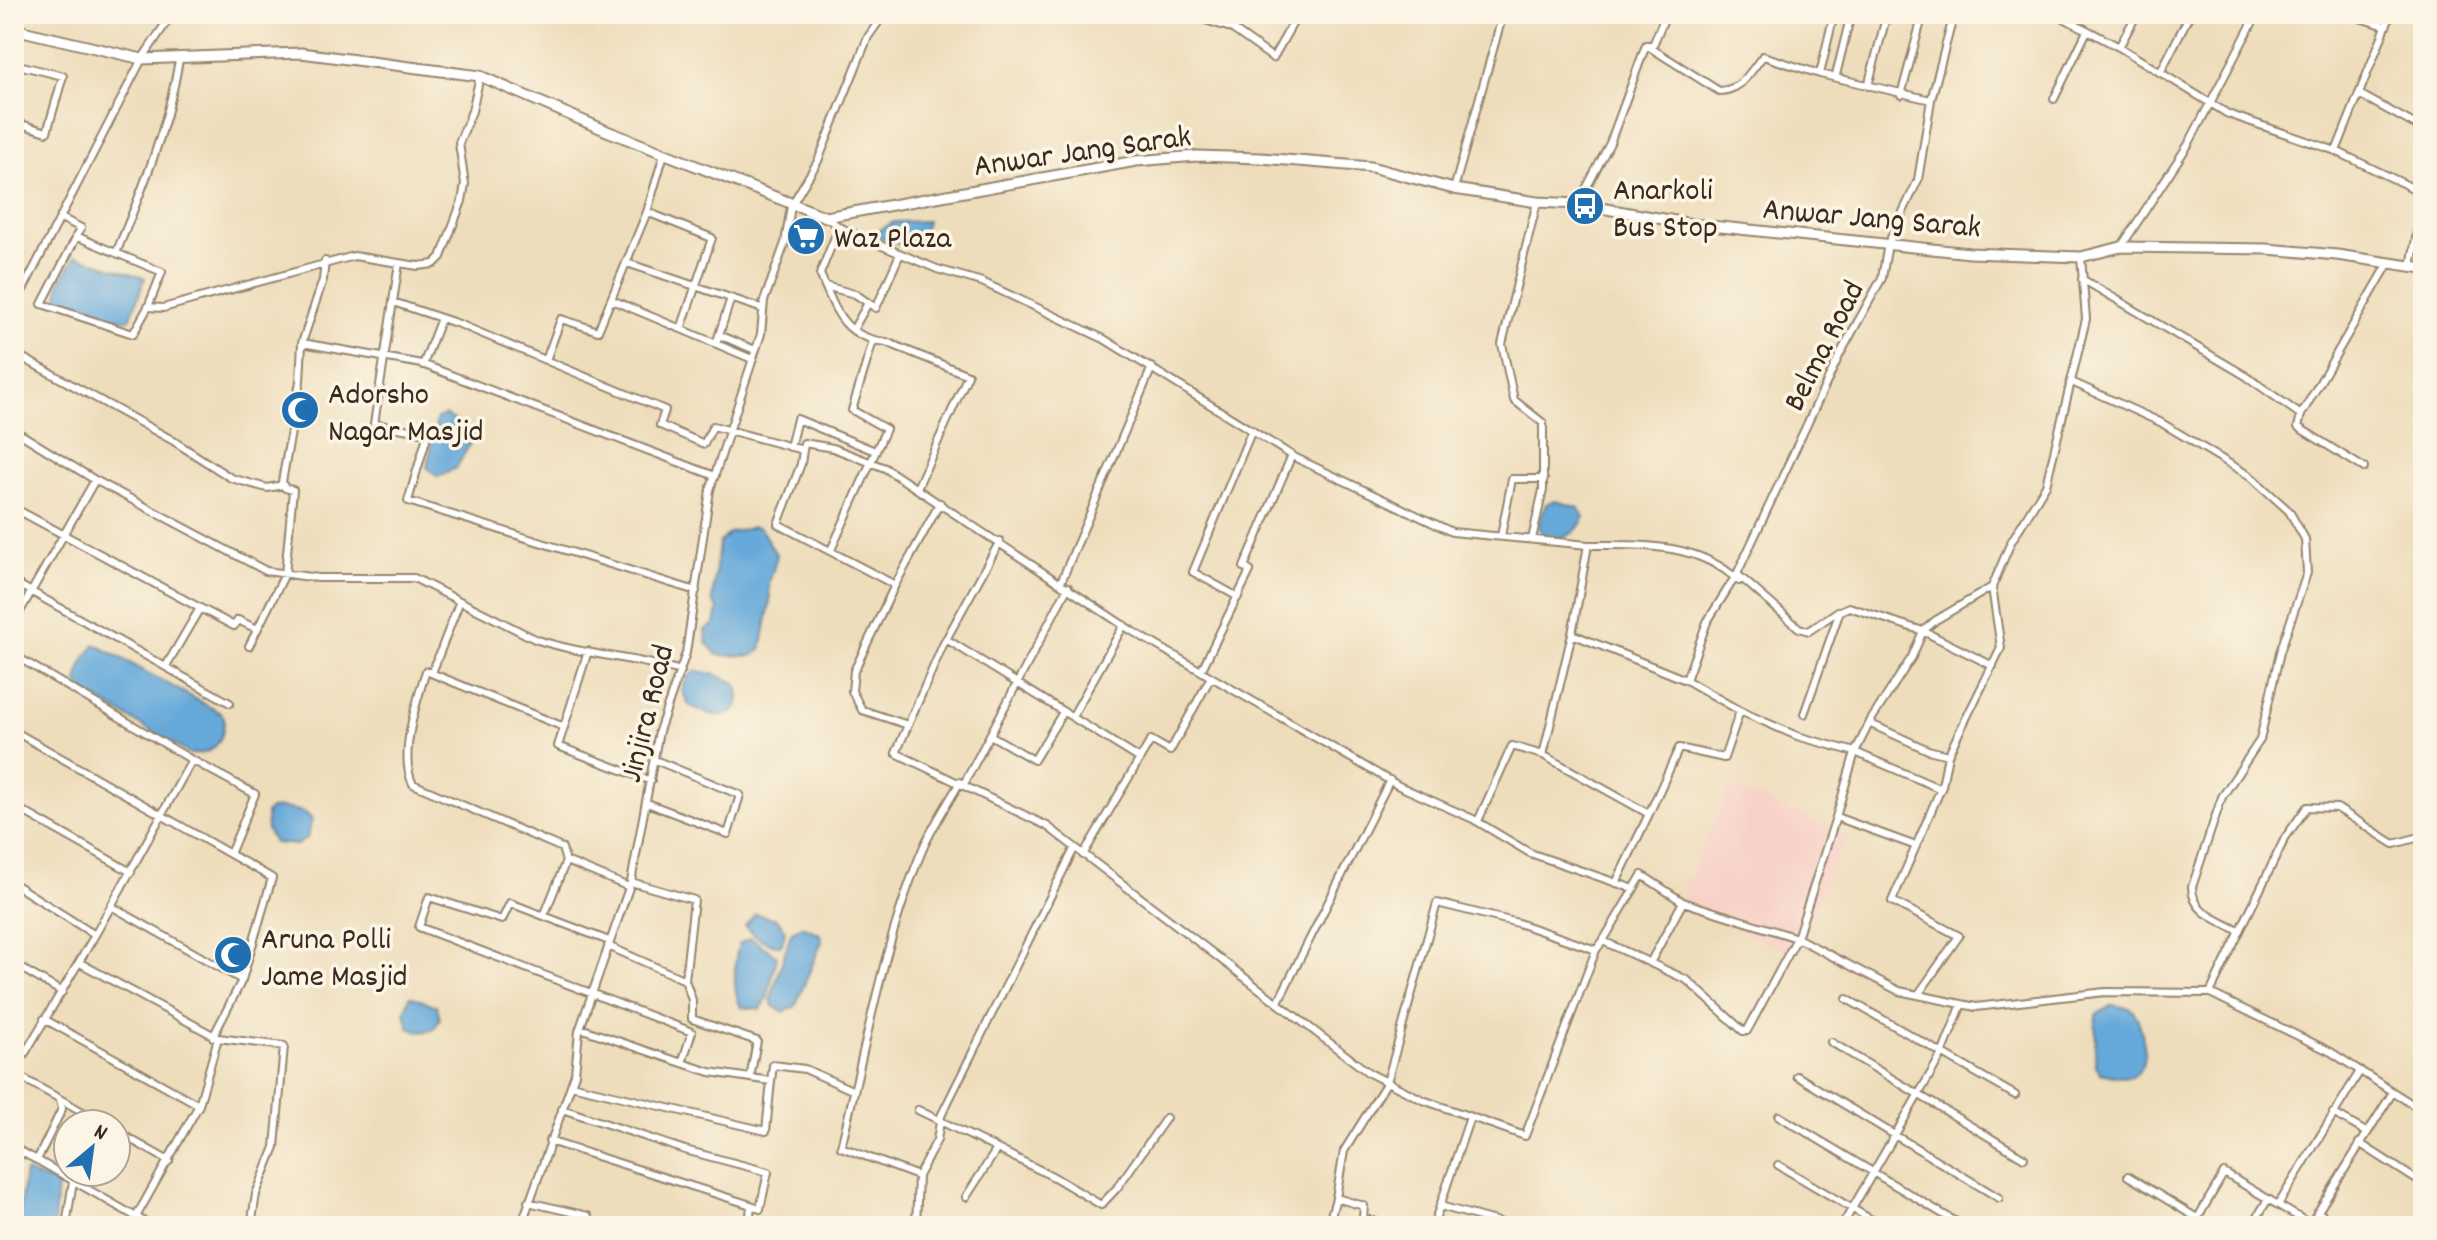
<svg xmlns="http://www.w3.org/2000/svg" width="2437" height="1240" viewBox="0 0 2437 1240" font-family="Dekko,sans-serif">
  <style>
    .built { fill: #f7d1c7 }
    .water { fill: #65a9da; stroke: #506a7c; stroke-width: 2 }
    .lines { fill: none; stroke-linecap: round; stroke-linejoin: round }
    .street-casing { stroke: #94846c; stroke-width: 10 }
    .secondary-casing { stroke: #94846c; stroke-width: 13 }
    .street { stroke: #fff; stroke-width: 6 }
    .secondary { stroke: #fff; stroke-width: 9 }
    .labels { text-anchor: middle; stroke-width: 7; stroke-linejoin: round; paint-order: stroke }
    .street-label { font-size: 32px; fill: #3b2a1e; stroke: #fcf5e5 }
    .poi-label { font-size: 32px; fill: #3b2a1e; stroke: #fcf5e5; text-anchor: start }
  </style>
  <rect width="100%" height="100%" fill="#fcf5e5"/>
  <filter id="ink" filterUnits="userSpaceOnUse"><feTurbulence type="fractalNoise" baseFrequency=".0125" numOctaves="2"/><feDisplacementMap in="SourceGraphic" scale="16" xChannelSelector="R" yChannelSelector="G"/><feConvolveMatrix kernelMatrix="1 2 1 2 8 2 1 2 1" color-interpolation-filters="sRGB"/></filter>
  <filter id="wash" filterUnits="userSpaceOnUse"><feTurbulence type="fractalNoise" baseFrequency=".006" numOctaves="4" result="noise"/><feDisplacementMap in="SourceGraphic" scale="32" xChannelSelector="R" yChannelSelector="G"/><feGaussianBlur stdDeviation="1.8" result="paint"/><feColorMatrix in="noise" values="0 0 0 0 0 0 0 0 0 0 0 0 0 0 0 0 0 1.4 0 .05"/><feComposite in="paint" operator="in"/></filter>
  <g filter="url(#wash)">
    <rect width="100%" height="100%" fill="#edb"/>
    <path class="built" d="M1730 785 1847 835 1795 955 1678 905Z"/>
    <path class="water" d="M927 221 923 236 916 245 904 246 879 237 878 231 894 222Z
      M76 256 145 278 130 320 104 317 58 299 60 282Z
      M445 415 470 429 474 437 456 468 438 477 427 467 437 418Z
      M1555 501 1578 507 1584 517C1577 536 1562 540 1544 539L1538 524 1546 504Z
      M753 527 760 528 777 556 769 583 770 603 761 650 752 656 717 655 707 643 705 630 715 624 718 609 712 600 719 543 729 533Z
      M95 644 219 712 224 717C225 740 214 756 190 754L85 692 77 681 83 662Z
      M697 671 714 674 736 683C749 724 713 719 689 705L682 690 688 676Z
      M283 808 304 812 312 819 307 838 297 845 274 843 267 830 266 814 270 809Z
      M755 914 777 919 785 930 782 944C772 948 751 935 745 926Z
      M802 926 820 934 822 941 795 1007 784 1012 773 1006 771 998 791 933Z
      M751 938 777 956 767 999 761 1009 741 1007C732 990 734 962 739 944Z
      M410 996 437 1006 440 1019 433 1030 419 1032 409 1028 405 1012Z
      M2112 1005 2130 1008C2143 1018 2153 1070 2132 1076 2124 1078 2108 1075 2100 1073L2095 1063 2096 1015Z
      M25 1172 57 1184 54 1226H17Z"/>
  </g>
  <g filter="url(#ink)">
    <g class="lines">
      <g class="street-casing">
        <path id="street" d="M1186 14 1231 28 1273 58 1298 14
          M2047 14 2062 17 2119 47 2228 114 2336 151 2423 193
          M2346 14 2386 26
          M1646 45 1719 91C1741 91 1750 72 1763 56L1820 74 1931 100
          M2119 47 2137 14
          M179 60C168 127 142 191 116 253L162 272 148 307 163 308 354 256 418 266 434 264 441 257 462 201 465 184 459 143 472 111 480 76
          M14 64 63 76 47 132 14 122
          M2160 73 2190 14
          M1820 74 1834 14
          M1836 75 1851 14
          M1868 86 1887 14
          M2359 94 2423 129
          M1901 95 1923 14
          M2054 99 2087 31
          M2336 151 2391 14
          M1454 189 1503 14
          M1578 204 1610 143 1646 45H1653L1666 14
          M826 217 839 227 875 243 937 269 982 282 1104 339 1296 458 1452 532 1588 545 1572 634 1543 755 1649 814 1679 748 1724 758 1740 711
          M61 218 81 228 42 304 133 334 148 307
          M839 227 820 274C836 310 842 337 886 342L968 375 917 488
          M76 236 116 253
          M2121 247 2188 145 2257 14
          M399 263 374 424 428 433 408 501 696 591
          M627 263 763 309
          M2411 267 2423 197
          M2082 279 2246 376 2301 415 2298 427 2364 468
          M825 286 855 294 876 308 900 254
          M612 300 681 329 712 238 647 212
          M393 302 459 324 665 410 660 425 704 444 713 426 803 450 801 464 778 524 895 585 854 671 852 691 862 710 908 725 896 753 1047 826 1369 1073 1423 1100 1525 1136 1596 950
          M14 307 142 59 172 14
          M681 329 752 359
          M853 330 868 303
          M719 335 755 350
          M302 343 323 280 325 261
          M716 344 731 298
          M14 353 172 440 231 478 267 488 283 485
          M546 360 561 319 598 331 647 212 664 154
          M423 365 441 318
          M2074 383 2160 422 2250 476 2289 511 2305 539 2307 573 2280 652 2260 740 2222 797 2192 887C2192 913 2219 920 2239 931
          M2301 415 2389 263
          M14 430 95 480 14 622
          M790 447 797 419 875 451
          M803 450 804 443 833 448 885 468 1132 631 1399 786 1473 819 1530 853 1634 889
          M95 480 266 571 318 578H414L535 639C582 655 633 657 681 671
          M14 508 200 608 166 666
          M1501 536 1512 479H1544
          M1532 539 1543 490V423L1514 400 1502 344 1537 202
          M1588 545C1642 545 1697 542 1739 581L1737 574
          M831 550 886 429 852 410 873 341
          M1737 574 1799 628 1809 631 1838 611
          M14 582 230 703
          M1061 582 1152 367
          M895 585 940 503
          M1238 597 1193 572 1252 430
          M200 608 234 626 238 620 257 629
          M1572 634 1686 680 1740 711 1797 736 1855 752 1941 789
          M946 639 1140 759
          M249 646 285 574 293 490 285 488 282 482 300 381 302 343 422 364 715 476
          M14 655 192 760 95 935
          M1201 671 1250 571 1244 567 1292 455
          M432 673 459 603
          M1686 680 1707 622 1737 574 1840 354 1882 278 1888 244 1918 180 1931 100 1954 14
          M1804 714 1840 611 1849 607 1923 631 1993 666
          M1072 717 1124 625
          M1871 720 1855 752 1836 817 1916 846 1892 901 1959 936 1918 995 1976 1007 2105 992 2210 993 2331 1052 2393 1092
          M908 725 943 645 1000 541
          M564 727 558 746 651 781
          M14 731 272 878 242 980
          M990 735 1034 760 1063 712
          M1948 755 1928 750 1873 725 1871 720 1912 657 1923 631 1936 620 1992 587 2011 542 2046 485 2086 319 2081 257
          M192 760 255 794 230 854
          M960 782C948 803 934 824 924 846 883 942 866 1046 841 1147L918 1176 937 1140 941 1116 1074 849
          M964 784 1068 587
          M647 803 728 834 740 795 655 760
          M14 806 131 872
          M1836 817 1797 938 1899 991 1918 995
          M1478 821 1512 746 1543 755
          M1916 846 1942 786 1948 755 2001 648 1992 587
          M1083 855 1151 740 1170 751 1211 677
          M566 862 562 848 413 784C398 757 417 700 426 671L564 727 588 651
          M1616 883 1649 814
          M14 884 95 935 18 1065 17 1075 60 1099 62 1109 37 1160 152 1226
          M111 906 242 980 213 1037
          M544 916 566 861 629 887
          M609 941 510 903 502 920 429 897 419 927 692 1032 682 1063 710 1072 771 1081 773 1065 805 1069 854 1091
          M1603 941 1642 875 1683 902
          M608 946 685 980 694 900 631 882
          M80 963 218 1038 199 1105 136 1217
          M14 964 62 992
          M685 980 692 1000V1019L757 1041 750 1078
          M2210 993 2285 838 2307 807 2337 808 2394 844 2423 836
          M1847 999 2015 1095
          M1278 1002 1390 780
          M44 1019 199 1105
          M580 1028 682 1063
          M218 1038 284 1046 275 1147 256 1194 251 1226
          M1831 1042 2024 1158
          M1797 1076 1999 1198
          M571 1085 766 1131 771 1081
          M60 1099 104 1124
          M562 1109 685 1150 768 1172 760 1209 751 1205
          M918 1110 1054 1177 1101 1205 1117 1188 1166 1118
          M2333 1113 2366 1132
          M1779 1116 1963 1226
          M116 1131 169 1161
          M549 1141 751 1205 749 1226
          M2359 1143 2423 1184
          M14 1148 37 1160
          M1778 1165 1882 1226
          M2128 1176 2197 1218
          M14 1180 19 1150
          M966 1197 997 1149
          M528 1202 588 1216V1226
          M2278 1205 2360 1071
          M1440 1206 1470 1117
          M2317 1212 2341 1226
          M66 1226 73 1181
          M521 1226 575 1074 579 1031 631 882 659 731 686 653 710 490 761 334 764 301 785 243 791 206 818 161 868 37 884 14
          M916 1226 918 1176
          M1328 1226 1336 1198
          M1389 1226 1363 1218 1364 1206 1336 1198 1344 1151 1387 1082 1437 903 1518 923 1596 950 1603 941 1687 980 1743 1031H1747L1797 938 1683 902 1651 961
          M1433 1226 1440 1206 1513 1226
          M1842 1226 1942 1054 1962 1004
          M2193 1226 2224 1173 2268 1199
          M2252 1226 2268 1199 2310 1224
          M2309 1226 2393 1092 2423 1111"/>
      </g>
      <g class="secondary-casing">
        <path id="secondary" d="M14 29 142 59 301 53 480 76 607 131 826 217 1136 161 1197 156 1261 158 1371 167 1454 189 1537 202 1578 204 1692 224 1970 253 2081 257 2121 247 2267 249 2337 255 2423 268"/>
      </g>
      <use href="#street" class="street"/>
      <use href="#secondary" class="secondary"/>
    </g>
  </g>
  <defs>
    <g id="bus-disc" transform="scale(2)"><circle r="9.5" fill="#1f6fb2" stroke="#fcf5e5"/><path d="M-5-6H5V4H4V6H2V4H-2V6H-4V4H-5ZM-3.5-4V0h7V-4ZM-3.5 1.2v1.5H-2V1.2ZM2 1.2v1.5H3.5V1.2Z" fill="#fff"/></g>
    <g id="supermarket-disc" transform="scale(2)"><circle r="9.5" fill="#1f6fb2" stroke="#fcf5e5"/><path d="M-6-5.5h2.5l.6 2H6L4.5 2H-2.5L-4.4-4H-6ZM-1.5 3.2a1.3 1.3 0 1 0 .1 0ZM3 3.2a1.3 1.3 0 1 0 .1 0Z" fill="#fff"/></g>
    <g id="mosque-disc" transform="scale(2)"><circle r="9.5" fill="#1f6fb2" stroke="#fcf5e5"/><path d="M3.5-4.9A6 6 0 1 0 3.5 4.9A5 5 0 1 1 3.5-4.9Z" fill="#fff"/></g>
  </defs>
  <g fill-rule="evenodd">
    <use href="#bus-disc" x="1585" y="206"/>
    <use href="#supermarket-disc" x="806" y="236"/>
    <use href="#mosque-disc" x="300" y="410"/>
    <use href="#mosque-disc" x="233" y="955"/>
  </g>
  <g class="labels">
    <g class="street-label">
      <text transform="translate(1082 149) rotate(-8)" y="11">Anwar Jang Sarak</text>
      <text transform="translate(1872 216) rotate(5)" y="11">Anwar Jang Sarak</text>
      <text transform="translate(1822 345) rotate(-63)" y="11">Belma Road</text>
      <text transform="translate(645 713) rotate(-76)" y="11">Jinjira Road</text>
    </g>
    <g class="poi-label">
      <text x="1613" y="199">Anarkoli<tspan x="1613" dy="37">Bus Stop</tspan></text>
      <text x="834" y="247">Waz Plaza</text>
      <text x="328" y="403">Adorsho<tspan x="328" dy="37">Nagar Masjid</tspan></text>
      <text x="261" y="948">Aruna Polli<tspan x="261" dy="37">Jame Masjid</tspan></text>
    </g>
  </g>
  <rect width="2437" height="1240" fill="none" stroke="#fcf5e5" stroke-width="48"/>
  <g transform="translate(92 1148) rotate(29)"><circle r="38" fill="#fcf5e5" stroke="#afa495" stroke-width="2"/>
  <path d="M0-6L14 30L0 20L-14 30Z" fill="#1f6fb2"/>
  <text y="-12" font-size="22" font-weight="bold" text-anchor="middle" fill="#3b2a1e">N</text>
  </g>
</svg>
